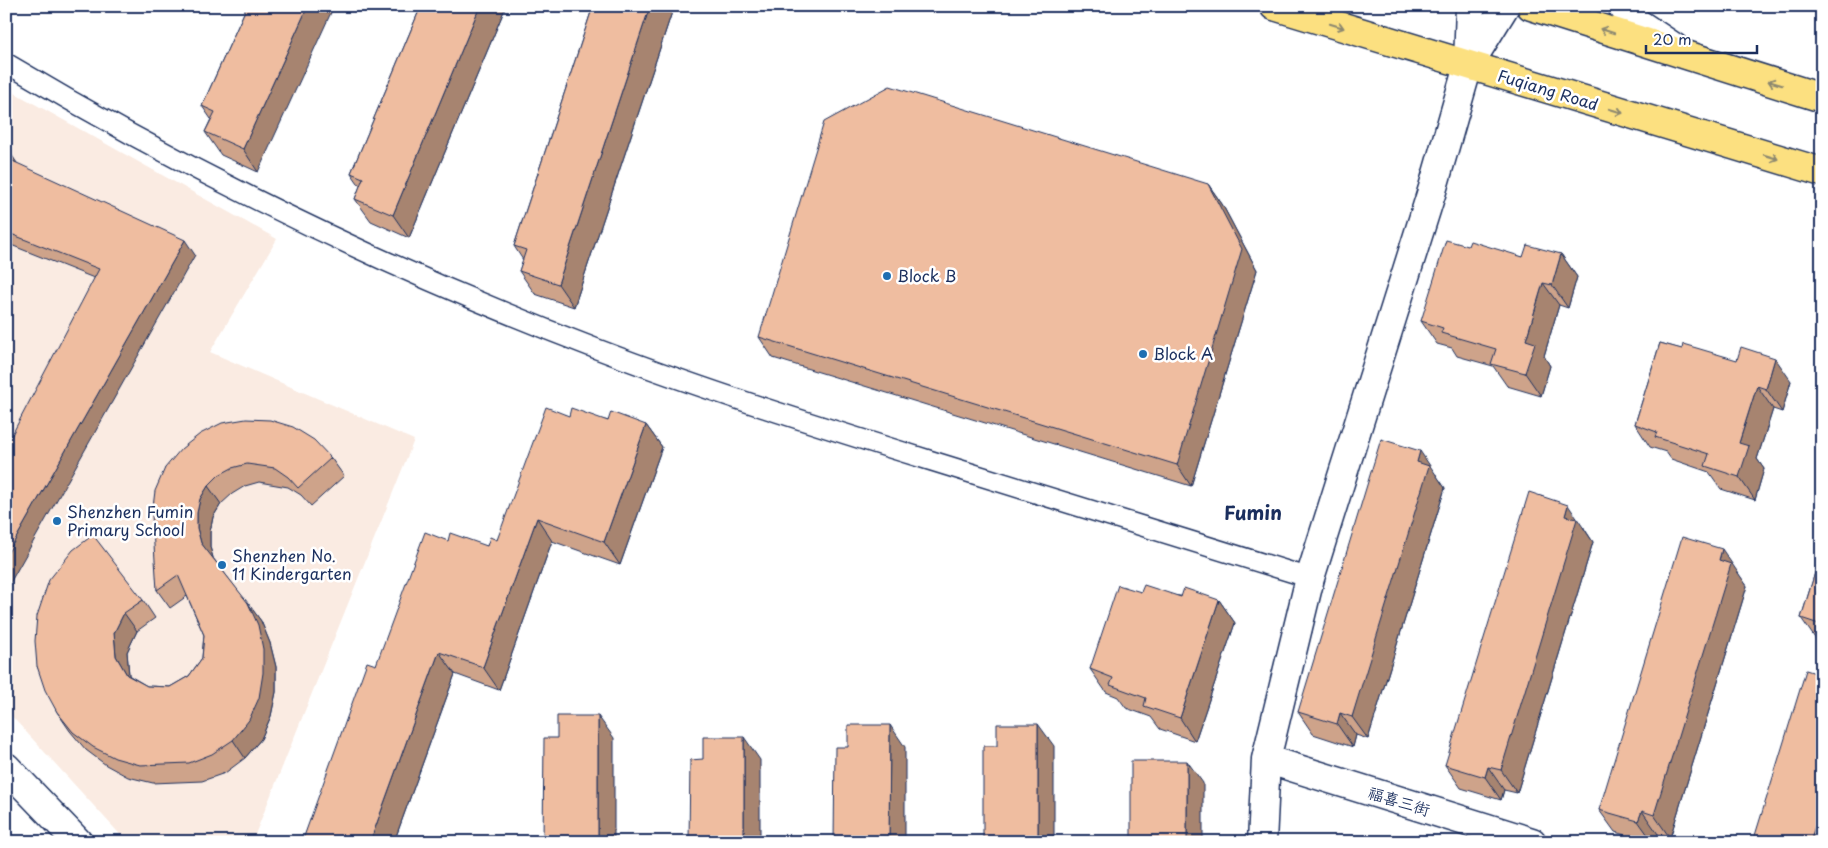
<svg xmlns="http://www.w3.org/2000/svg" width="1828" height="848" viewBox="0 0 1828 848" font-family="'Playpen Sans','LXGW WenKai TC',sans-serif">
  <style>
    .built { fill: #faebe2 }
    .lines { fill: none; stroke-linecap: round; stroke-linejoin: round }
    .service-casing { stroke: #1b2f5e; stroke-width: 22 }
    .minor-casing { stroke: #1b2f5e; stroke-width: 31 }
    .secondary-casing { stroke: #1b2f5e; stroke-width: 31 }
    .primary-casing { stroke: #1b2f5e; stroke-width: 31 }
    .service { stroke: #fff; stroke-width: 19 }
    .minor { stroke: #fff; stroke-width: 28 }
    .secondary { stroke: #fff; stroke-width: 28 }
    .primary { stroke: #fce080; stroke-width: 28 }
    .wall { fill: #cea38a; stroke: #1b2f5e }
    .shaded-wall { fill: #a78470; stroke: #1b2f5e }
    .building { fill: #efbda0; stroke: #1b2f5e }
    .oneway { stroke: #8c886f }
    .poi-dot { fill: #1f6fb2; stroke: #fff; stroke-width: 2 }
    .labels { text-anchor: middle; stroke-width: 5; stroke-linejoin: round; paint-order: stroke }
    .street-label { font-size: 16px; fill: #1b2f5e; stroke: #fff }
    .poi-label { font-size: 16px; fill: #1b2f5e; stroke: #fff; text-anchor: start }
    .quarter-label { font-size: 19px; font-weight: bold; fill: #1b2f5e; stroke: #fff }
  </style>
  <rect width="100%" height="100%" fill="#fff"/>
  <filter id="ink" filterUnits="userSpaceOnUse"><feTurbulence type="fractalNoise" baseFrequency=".02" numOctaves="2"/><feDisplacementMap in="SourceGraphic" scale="10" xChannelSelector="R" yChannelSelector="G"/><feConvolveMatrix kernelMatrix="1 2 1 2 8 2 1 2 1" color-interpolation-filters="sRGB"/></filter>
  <g filter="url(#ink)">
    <path class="built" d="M6 88 277 239 210 352 414 440 252 842H127L6 710Z"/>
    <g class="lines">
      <g class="service-casing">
        <path id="service" d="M6 63C194 175 392 271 597 349 707 391 819 426 932 461 1058 500 1184 539 1310 578"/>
      </g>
      <g class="minor-casing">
        <path id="minor" d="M1266 759 1532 842
          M6 767 78 842
          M1262 842 1266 759 1310 578 1432 191 1468 66"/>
      </g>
      <g class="secondary-casing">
        <path id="secondary" d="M1622 6 1639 24 1675 48
          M1468 65 1470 6
          M1468 66 1505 6"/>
      </g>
      <g class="primary-casing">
        <path id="primary" d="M1274 6 1822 172
          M1531 6 1822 98"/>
      </g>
      <use href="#service" class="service"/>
      <use href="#minor" class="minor"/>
      <use href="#secondary" class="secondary"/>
      <use href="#primary" class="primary"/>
    </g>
    <path class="wall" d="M247 6 258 172 221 155 205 132 211 119 202 106Z
      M421 6H506L409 238 371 221 355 199 360 186 351 173Z
      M593 6H674L574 307 535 294 519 271 523 260 514 246Z
      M6 148 17 164 195 255 94 278 6 243Z
      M1208 184 1222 204 1257 270 1191 486 773 358 759 337Z
      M1468 246 1523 257 1561 254 1577 277 1568 308 1559 305 1544 356 1550 366 1541 396 1507 386 1493 366 1457 356 1452 348 1437 344 1421 321Z
      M1660 343 1791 381 1782 412 1773 409 1757 459 1764 469 1755 500 1721 489 1709 472 1671 459 1666 452 1650 447 1635 424Z
      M569 416 646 425 662 447 620 565 552 541 499 690 455 674 394 842H302L376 665 448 541 487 546 497 540Z
      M331 458 344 476 311 506 301 495 288 487 259 482 245 486 232 494 221 504 213 517 210 532V547L213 558 261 621 270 643 276 667V692L271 716 261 739 245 758 225 773 202 781 153 783 128 777 106 765 86 750 70 731 57 712 37 666 143 600 155 618 137 631 127 652 129 675 130 676 147 686 170 687 189 676 202 658 204 635 187 596 170 608 157 590 165 468Z
      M1436 474V475L1445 488 1368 739 1356 735 1353 747 1313 734 1298 712Z
      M1584 527V528L1593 542 1517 793 1504 790 1501 800 1461 788 1445 765Z
      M1822 550V642L1817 641 1801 618Z
      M1737 572 1747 586 1670 838 1658 834 1655 842H1647L1615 832 1599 810 1738 572Z
      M1141 592 1219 600 1235 623 1195 741 1160 729 1151 717 1126 708 1118 697 1106 692 1090 669Z"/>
    <path class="shaded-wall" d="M308 6H334L258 172 243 149Z
      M480 6H506L409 238 393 215Z
      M650 6H674L574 307 558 284Z
      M7 148 17 163 6 161V151Z
      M1208 184 1222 204 1257 270 1191 486 1177 465Z
      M185 240 195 255 6 590V556Z
      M1561 254 1577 277 1568 308 1552 285Z
      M1543 283 1559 305 1544 356 1550 366 1541 396 1525 373 1526 340Z
      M1775 358 1791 381 1782 412 1766 389Z
      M1757 386 1773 409 1757 459 1764 469 1755 500 1739 477V443Z
      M646 425 662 447 620 565 604 542Z
      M1420 451 1445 488 1368 739 1352 717 1417 462Z
      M208 486 221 504 213 517 210 532V547L214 561 201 543 197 528V513L200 499Z
      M1568 505 1593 542 1517 793 1501 770 1565 516Z
      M537 518 552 541 499 690 483 667Z
      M1722 549 1747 586 1670 838 1654 815Z
      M1219 600 1235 623 1195 741 1180 718Z
      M248 603 261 621 270 643 276 667V692L271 716 261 739 245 758 233 740Z
      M124 613 137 631 127 652 129 675 140 693 127 675 116 656 114 633Z
      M439 652 455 674 394 842H370Z
      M1340 713 1356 735 1353 747 1337 724Z
      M598 716 614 738V842H598Z
      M1038 724 1054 746V842H1038Z
      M890 725 905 747V842H889Z
      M744 737 760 760V842H744Z
      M1187 761 1203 783V842H1187Z
      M1488 767 1504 790 1501 800 1485 777Z
      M1822 804V842H1810Z
      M1642 811 1658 834 1655 842H1653L1638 821Z"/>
    <path class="building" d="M247 6H308L243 149 205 132 215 112 202 106Z
      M421 6H480L393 215 355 199 363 178 351 173Z
      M593 6H650L558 284 519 271 526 250 514 246Z
      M890 86 1208 184 1242 249 1177 465 759 337 824 122Z
      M6 158 185 240 6 556V446L99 269 6 232Z
      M1446 240 1468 246 1470 241 1523 257 1527 245 1561 254 1552 285 1543 283 1526 340 1535 343 1525 373 1491 364 1496 349 1441 333 1443 328 1421 321Z
      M1660 343 1682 349 1683 344 1737 360 1741 347 1775 358 1766 389 1757 386 1739 443 1749 446 1739 477 1705 466 1709 454 1655 437 1657 432 1635 424Z
      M546 407 569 416 571 408 608 421 611 412 646 425 604 542 537 518 483 667 439 652 370 842H302L367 662 376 665 425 532 448 541 450 533 487 546 490 537 497 540Z
      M246 419 270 420 293 427 314 440 331 458 298 488 288 477 275 468 247 464 232 468 219 475 208 486 200 499 197 513V528L201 543 248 603 258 625 263 649V673L259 698 249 720 233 740 212 754 189 763 140 765 115 758 93 747 73 732 57 712 45 690 37 666 35 641 37 616 49 580 73 550 93 535 143 600 124 613 114 633 116 656 127 675 147 686 170 687 189 676 202 658 204 635 178 575 157 590 152 515 155 491 165 468 181 449 200 434 222 423Z
      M1381 439 1420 451 1417 462 1429 466 1352 717 1340 713 1337 724 1298 712Z
      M1529 492 1568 505 1565 516 1577 519 1501 770 1488 767 1485 777 1445 765Z
      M1682 537 1722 549 1719 560 1731 564 1654 815 1642 811 1638 821 1599 810Z
      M1822 550V625L1801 618Z
      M1118 585 1141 592 1144 585 1181 597 1184 588 1219 600 1180 718 1144 706 1146 698 1110 685 1113 678 1090 669Z
      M1806 670 1822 675V804L1810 842H1753Z
      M557 716H598V842H543L544 738H557Z
      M997 724H1038V842H983V746H997Z
      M848 725H890L889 842H834L835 747H848Z
      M703 737H744V842H689L690 760 703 759Z
      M1131 761H1187V842H1131Z"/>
    <defs><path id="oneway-shaft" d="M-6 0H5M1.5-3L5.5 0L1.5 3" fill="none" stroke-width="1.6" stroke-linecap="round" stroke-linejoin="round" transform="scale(1.25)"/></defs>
    <g class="oneway">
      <use href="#oneway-shaft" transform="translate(1337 26) rotate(17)"/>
      <use href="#oneway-shaft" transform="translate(1607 31) rotate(-162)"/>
      <use href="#oneway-shaft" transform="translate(1775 83) rotate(-163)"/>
      <use href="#oneway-shaft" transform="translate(1616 111) rotate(17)"/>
      <use href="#oneway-shaft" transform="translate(1771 157) rotate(17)"/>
    </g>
  </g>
  <g class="poi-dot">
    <circle cx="887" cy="276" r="5"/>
    <circle cx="1143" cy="354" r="5"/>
    <circle cx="57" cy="521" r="5"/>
    <circle cx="222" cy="565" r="5"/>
  </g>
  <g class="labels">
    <g class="street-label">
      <text transform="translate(1548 90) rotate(17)" y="6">Fuqiang Road</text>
      <text transform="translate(1399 801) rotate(17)" y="6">福喜三街</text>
    </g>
    <g class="poi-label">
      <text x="897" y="282">Block B</text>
      <text x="1153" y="360">Block A</text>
      <text x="67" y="518">Shenzhen Fumin<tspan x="67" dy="18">Primary School</tspan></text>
      <text x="232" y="562">Shenzhen No.<tspan x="232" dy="18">11 Kindergarten</tspan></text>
    </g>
    <g class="quarter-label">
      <text x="1253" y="520">Fumin</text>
    </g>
  </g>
  <rect width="1828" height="848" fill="none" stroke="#fff" stroke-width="25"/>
  <rect x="12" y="12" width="1803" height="823" fill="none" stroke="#1b2f5e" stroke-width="2" filter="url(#ink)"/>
  <path d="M1646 45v8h111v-8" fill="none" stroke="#1b2f5e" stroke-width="2.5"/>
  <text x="1653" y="45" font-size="15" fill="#1b2f5e" stroke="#ffffff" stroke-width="4" paint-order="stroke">20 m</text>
</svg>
